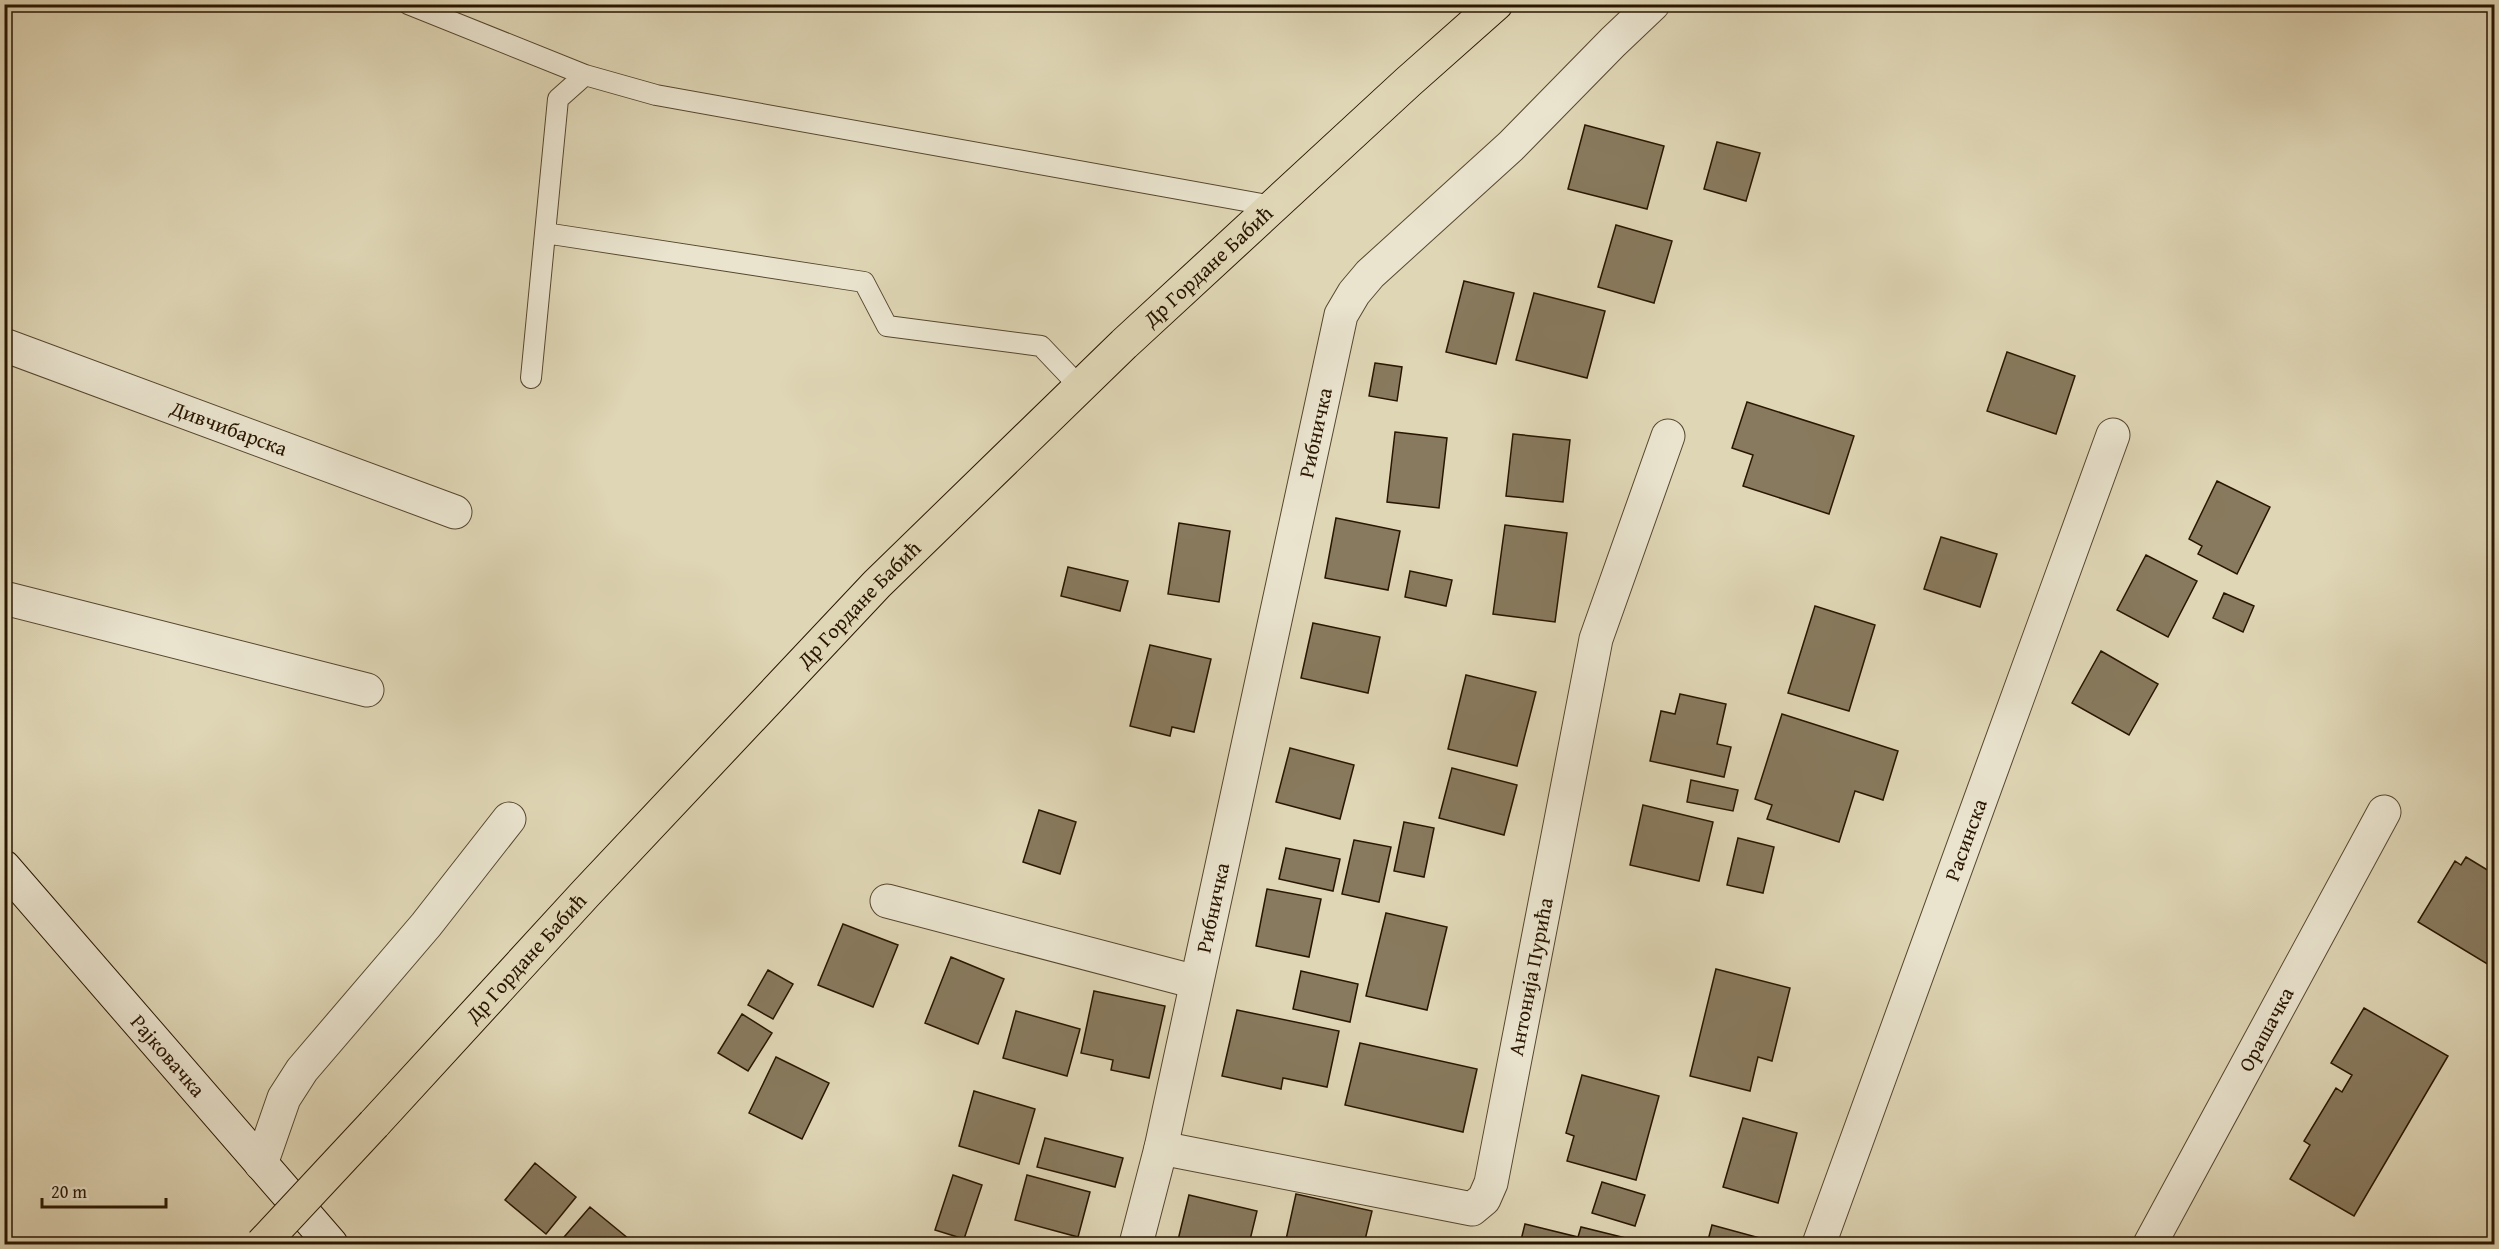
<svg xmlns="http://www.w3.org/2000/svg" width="2499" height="1249" viewBox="0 0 2499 1249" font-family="'Gentium Book Plus',serif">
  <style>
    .building { fill: #887a5e; stroke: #291600; stroke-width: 1.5 }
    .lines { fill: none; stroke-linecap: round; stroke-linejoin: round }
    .service-casing { stroke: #56462d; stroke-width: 22 }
    .minor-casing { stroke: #56462d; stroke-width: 35 }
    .secondary-casing { stroke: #291600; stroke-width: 35 }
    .primary-casing { stroke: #291600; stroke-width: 35 }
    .service { stroke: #eae4cf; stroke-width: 20 }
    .minor { stroke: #eae4cf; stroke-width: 33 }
    .secondary { stroke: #eae4cf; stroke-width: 33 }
    .primary { stroke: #dfd6b5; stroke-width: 33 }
    .primary-bridge-casing { stroke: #291600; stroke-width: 35; stroke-linecap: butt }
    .primary-bridge { stroke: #dfd6b5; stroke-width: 33 }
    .labels { text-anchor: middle; stroke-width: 6; stroke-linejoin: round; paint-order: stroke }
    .street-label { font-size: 21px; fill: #291600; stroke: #eae4cf }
  </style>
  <rect width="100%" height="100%" fill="#dfd6b5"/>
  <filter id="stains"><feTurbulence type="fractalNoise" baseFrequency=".00333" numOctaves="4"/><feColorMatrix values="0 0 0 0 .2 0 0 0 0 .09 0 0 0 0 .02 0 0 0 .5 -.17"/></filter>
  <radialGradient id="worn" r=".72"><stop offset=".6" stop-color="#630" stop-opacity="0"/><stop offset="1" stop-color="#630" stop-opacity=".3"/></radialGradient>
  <path class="building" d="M1585 125 1664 146 1647 209 1568 189Z
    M1717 142 1760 153 1746 201 1704 189Z
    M1616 225 1672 241 1654 303 1598 287Z
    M1464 281 1514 293 1496 364 1446 352Z
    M1534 293 1605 311 1587 378 1516 360Z
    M2007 352 2075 376 2056 434 1987 411Z
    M1375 363 1402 367 1397 401 1369 396Z
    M1747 402 1854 436 1829 514 1743 486 1753 455 1732 448Z
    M1395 432 1447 438 1439 508 1387 502Z
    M1513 434 1570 440 1563 502 1506 496Z
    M2217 481 2270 507 2237 574 2198 554 2202 546 2189 539Z
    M1336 518 1400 531 1388 590 1325 578Z
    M1179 523 1230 531 1219 602 1168 594Z
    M1505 525 1567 533 1555 622 1493 614Z
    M1941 537 1997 554 1980 607 1924 589Z
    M2146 555 2197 581 2168 637 2117 610Z
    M1068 567 1128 581 1120 611 1061 596Z
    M1410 571 1452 580 1446 606 1405 597Z
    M2224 593 2254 606 2243 632 2213 618Z
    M1815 606 1875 625 1849 711 1788 693Z
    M1313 623 1380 637 1368 693 1301 678Z
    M1150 645 1211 659 1194 732 1172 727 1170 736 1130 726Z
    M2101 651 2158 684 2129 735 2072 703Z
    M1466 675 1536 692 1517 766 1448 749Z
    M1680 694 1726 704 1717 744 1731 747 1724 777 1650 761 1661 711 1675 714Z
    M1782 714 1898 751 1883 800 1855 791 1839 842 1767 819 1772 805 1755 799Z
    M1290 748 1354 765 1340 819 1276 802Z
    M1452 768 1517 785 1504 835 1439 818Z
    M1691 780 1738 790 1733 811 1687 802Z
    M1643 805 1713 822 1699 881 1630 865Z
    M1039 810 1076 822 1060 874 1023 862Z
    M1404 822 1434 828 1424 877 1394 871Z
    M1738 838 1774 847 1763 893 1727 885Z
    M1354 840 1391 847 1379 902 1342 894Z
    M1286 848 1340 859 1333 891 1279 879Z
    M2466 857 2494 874V956L2489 965 2418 922 2455 861 2461 865Z
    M1267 889 1321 899 1309 957 1256 946Z
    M1386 913 1447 927 1427 1010 1366 996Z
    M843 924 898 945 873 1007 818 985Z
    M951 957 1004 979 978 1044 925 1023Z
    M1716 969 1790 988 1772 1061 1758 1057 1750 1091 1690 1076Z
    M768 970 793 984 773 1019 748 1005Z
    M1301 971 1358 984 1350 1022 1293 1009Z
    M1094 991 1165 1006 1149 1078 1111 1070 1113 1060 1081 1053Z
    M2364 1008 2448 1056 2354 1216 2290 1179 2310 1145 2304 1141 2336 1088 2342 1092 2352 1075 2331 1063Z
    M1237 1010 1339 1031 1327 1087 1283 1078 1281 1089 1222 1076Z
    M1016 1011 1080 1029 1067 1076 1003 1058Z
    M742 1014 772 1033 748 1071 718 1053Z
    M1360 1043 1477 1069 1463 1132 1345 1105Z
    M776 1057 829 1083 802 1139 749 1113Z
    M1582 1075 1659 1096 1636 1180 1567 1161 1574 1136 1566 1133Z
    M974 1091 1035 1109 1019 1164 959 1146Z
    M1743 1118 1797 1133 1778 1203 1723 1187Z
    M1045 1138 1123 1158 1115 1187 1037 1167Z
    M535 1163 576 1197 546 1234 505 1200Z
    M953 1175 982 1185 964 1239 935 1230Z
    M1027 1175 1090 1192 1078 1237 1015 1220Z
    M1602 1182 1645 1195 1635 1226 1592 1213Z
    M1296 1194 1372 1211 1364 1244H1285Z
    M1189 1195 1257 1211 1249 1244H1177Z
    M590 1207 635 1244H558Z
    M1525 1224 1578 1237 1581 1227 1634 1240 1633 1244H1520Z
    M1712 1225 1782 1244H1707Z"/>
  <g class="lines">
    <g class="service-casing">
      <path id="service" d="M408 4 585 75 656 95 1273 206
        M545 233 864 282 887 326 1041 346 1080 387
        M531 378 558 99 585 75"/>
    </g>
    <g class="minor-casing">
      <g id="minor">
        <path id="s1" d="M4 345 455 512"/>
        <path d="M4 598 367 690"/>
        <path d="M887 901 1196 982"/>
        <path id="s2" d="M1161 1148 1472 1209 1484 1199 1491 1183 1596 639 1668 436"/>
        <path d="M261 1164 284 1098 302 1070 426 925 509 819"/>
        <path id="s3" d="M1136 1244 1161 1148 1341 315 1354 293 1370 274 1511 146 1613 42 1653 4"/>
        <path id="s4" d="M1819 1244 2113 435"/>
        <path id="s5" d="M2150 1244 2384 812"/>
      </g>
    </g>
    <g class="secondary-casing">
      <g id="secondary">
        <path id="s6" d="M4 867 331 1244"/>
      </g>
    </g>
    <g class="primary-casing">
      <g id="primary">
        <path id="s7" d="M374 1124 586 893 877 584 1124 344 1408 82 1496 4"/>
      </g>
    </g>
    <use href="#service" class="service"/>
    <use href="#minor" class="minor"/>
    <use href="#secondary" class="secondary"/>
    <use href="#primary" class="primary"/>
    <g class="primary-bridge-casing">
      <path id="primary-bridge" d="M262 1244 374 1124"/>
    </g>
    <use href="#primary-bridge" class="primary-bridge"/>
  </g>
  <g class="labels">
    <g class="street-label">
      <text dy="7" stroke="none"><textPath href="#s7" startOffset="1197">Др Гордане Бабић</textPath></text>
      <text dy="7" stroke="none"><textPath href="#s1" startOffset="240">Дивчибарска</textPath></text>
      <text dy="7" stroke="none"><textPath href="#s3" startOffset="831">Рибничка</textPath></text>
      <text dy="7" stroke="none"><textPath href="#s7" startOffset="711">Др Гордане Бабић</textPath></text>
      <text dy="7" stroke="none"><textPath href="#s4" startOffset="430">Расинска</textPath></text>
      <text dy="7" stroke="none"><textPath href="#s3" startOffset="345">Рибничка</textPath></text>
      <text dy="7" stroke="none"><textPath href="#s7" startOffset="225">Др Гордане Бабић</textPath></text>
      <text dy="7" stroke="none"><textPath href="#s2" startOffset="560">Антонија Пурића</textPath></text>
      <text dy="7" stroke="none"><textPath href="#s5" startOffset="244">Орашачка</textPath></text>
      <text dy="7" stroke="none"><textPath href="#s6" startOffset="250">Рајковачка</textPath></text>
    </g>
  </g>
  <rect width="2499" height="1249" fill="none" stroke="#dfd6b5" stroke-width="24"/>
  <rect x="6" y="6" width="2487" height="1237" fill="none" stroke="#291600" stroke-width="3"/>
  <rect x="12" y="12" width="2475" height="1225" fill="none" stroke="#291600" stroke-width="1.5"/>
  <path d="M42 1198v9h124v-9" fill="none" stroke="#291600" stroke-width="3"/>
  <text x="51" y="1198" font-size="18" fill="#291600" stroke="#eae4cf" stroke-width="4.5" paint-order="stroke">20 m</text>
  <rect width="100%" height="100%" filter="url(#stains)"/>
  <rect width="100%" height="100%" fill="url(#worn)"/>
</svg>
